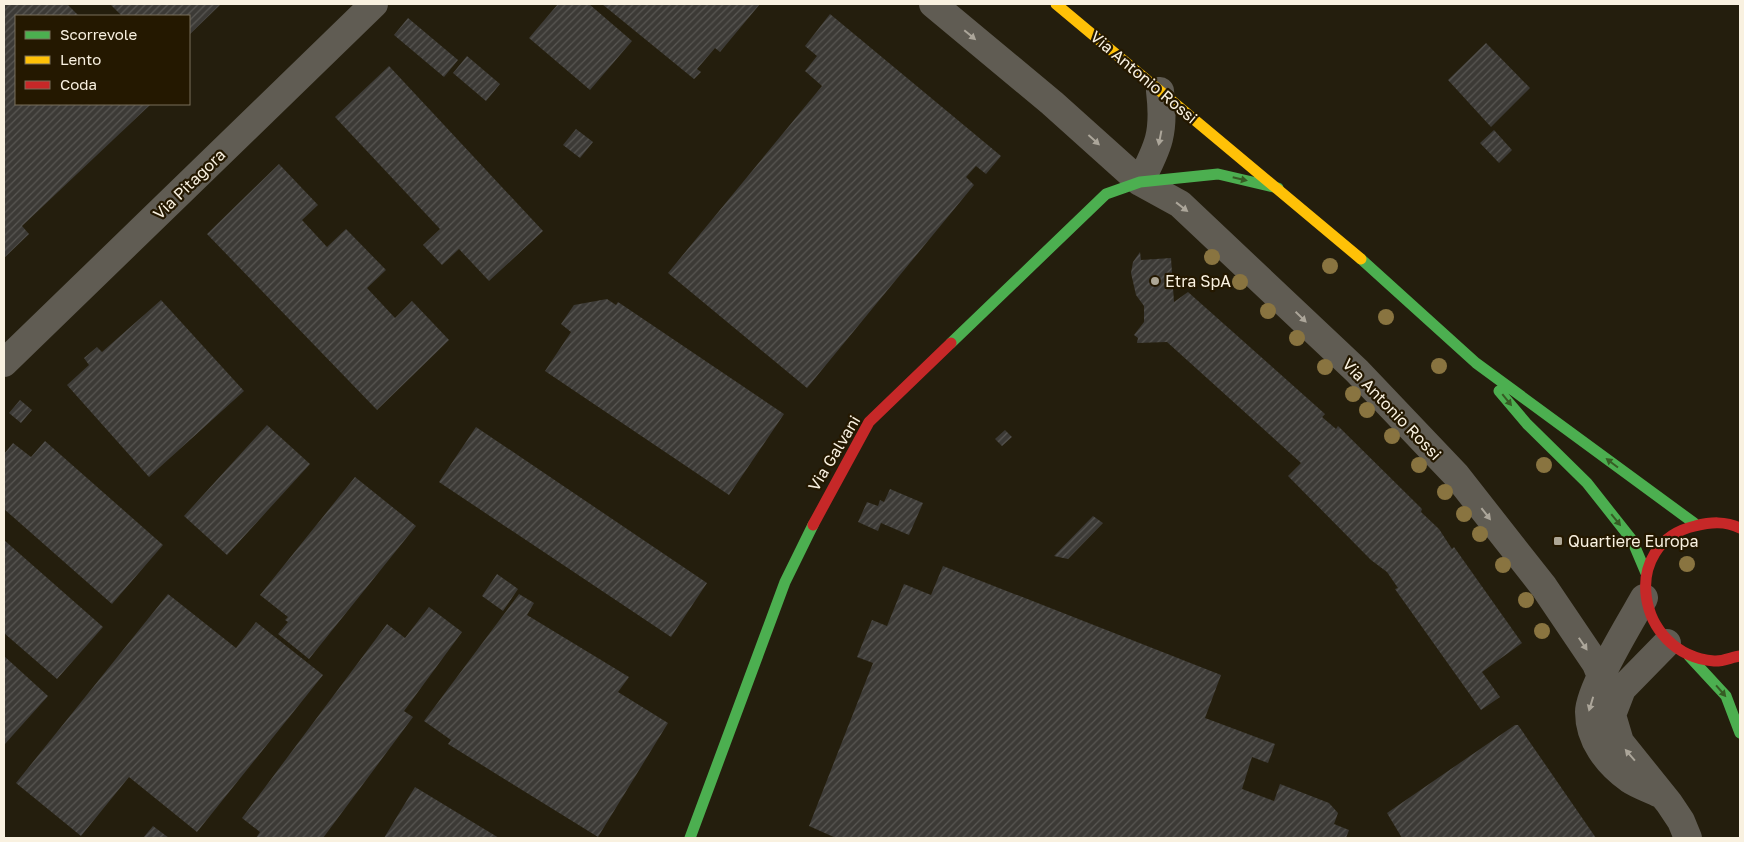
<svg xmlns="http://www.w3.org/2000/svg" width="1744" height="842" viewBox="0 0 1744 842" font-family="'Golos Text',sans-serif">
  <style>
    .building { fill: url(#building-hatch) }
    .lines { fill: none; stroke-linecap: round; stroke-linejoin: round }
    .street { stroke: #605c53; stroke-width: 28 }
    .fast { stroke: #4caf50; stroke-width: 11 }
    .slow { stroke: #ffc107; stroke-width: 11 }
    .jam { stroke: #c62828; stroke-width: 11 }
    .tree { fill: #897440 }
    .oneway { fill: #aca69a }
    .oneway2 { fill: #365c24 }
    .poi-dot { fill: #aea796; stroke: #241800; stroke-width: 2 }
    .labels { text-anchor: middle; stroke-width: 4.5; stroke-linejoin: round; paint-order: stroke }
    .street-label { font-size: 16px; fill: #f9f1e0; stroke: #241800 }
    .poi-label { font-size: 16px; fill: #f9f1e0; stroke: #241800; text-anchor: start }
  </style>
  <defs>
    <pattern id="building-hatch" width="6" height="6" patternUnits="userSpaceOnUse" patternTransform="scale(1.25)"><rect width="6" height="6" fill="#3c3a36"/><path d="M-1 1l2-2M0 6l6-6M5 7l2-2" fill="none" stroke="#595753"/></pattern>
  </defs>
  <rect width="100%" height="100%" fill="#241e0d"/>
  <path class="building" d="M4 4H67L79 16H16V104H151L22 226 29 234 4 258Z
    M110 4H221L189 35V16H122Z
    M558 4H589L632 41 590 90 529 38Z
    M602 4H760L720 52 715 48 697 69 701 72 694 79Z
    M830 14 1001 156 986 174 976 166 966 177 974 185 807 388 668 273 822 86 805 71 817 56 805 46Z
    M408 18 458 60 444 77 394 35Z
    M1486 43 1530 88 1491 127 1448 80Z
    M467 56 500 84 486 101 453 73Z
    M389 66 543 231 489 281 459 249 442 265 423 245 440 229 335 117Z
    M576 129 593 142 580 158 563 145Z
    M1494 130 1512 150 1499 163 1480 143Z
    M279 164 318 205 302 220 327 247 346 229 386 270 367 288 395 318 412 301 449 340 377 410 207 234Z
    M1140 252 1141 260 1171 258 1174 302 1188 292 1325 414 1322 417 1336 429 1338 426 1422 509 1421 512 1439 529 1452 549 1454 547 1522 643 1482 672 1500 697 1481 710 1395 589 1398 588 1387 572 1371 560 1288 476 1301 463 1167 342 1137 343 1138 338 1134 335 1144 322V306L1136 295 1131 273 1133 262Z
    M607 299 616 305 618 302 784 414 729 495 545 371 571 332 561 324 574 305Z
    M161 300 244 391 149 477 67 385 89 365 84 358 97 347 102 352Z
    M20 400 32 410 21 423 9 413Z
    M267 425 310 464 227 555 184 516Z
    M476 427 707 583 671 637 439 482Z
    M1005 430 1012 437 1002 446 995 439Z
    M45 441 163 545 112 604 4 509V454L13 443 31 457Z
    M355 477 416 526 309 659 278 634 288 622 285 620 288 617 260 595Z
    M890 489 923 503 909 535 881 523 878 531 858 522 867 502 878 506 880 500 884 502Z
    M1093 516 1103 523 1068 559 1054 556Z
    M4 540 103 627 57 679 4 633Z
    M943 566 1221 675 1205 718 1275 744 1268 763 1252 757 1242 789 1274 801 1280 784 1329 803 1338 813 1334 824 1349 830 1346 838H836L809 826 873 663 857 657 872 620 887 626 904 584 931 595Z
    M497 574 518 589 503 611 482 596Z
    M168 594 236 648 256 622 323 675 197 832 129 777 81 836 16 783Z
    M519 594 534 603 527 615 629 677 618 692 668 723 598 837 448 744 451 740 424 721Z
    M429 607 462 632 404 711 413 717 323 838H256L260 832 242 818 387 624 405 638Z
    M4 656 48 696 4 745Z
    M1515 725H1518L1596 838H1402L1387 813Z
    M415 787 499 838H384Z
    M153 826 169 838H143Z"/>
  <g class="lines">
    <path class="street" d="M933 4 1052 103 1140 182 1180 204 1357 371 1456 475 1544 587 1596 664 1601 676
      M1140 182C1159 146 1165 132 1160 91
      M4 363 374 4
      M1644 598C1631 621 1589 689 1589 712 1589 740 1607 763 1629 779 1638 785 1650 789 1660 794
      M1667 643 1622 689 1612 715 1620 742 1669 803 1681 821 1688 838"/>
    <path class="fast" d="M1361 259 1476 363 1694 523
      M951 343 1106 194 1140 182 1218 174 1278 188
      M1499 391 1527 424 1587 483 1632 540 1646 573
      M1689 656 1726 696 1740 733
      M690 838 785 582 813 525"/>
    <path class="slow" d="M1056 4 1361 259"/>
    <path class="jam" d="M813 525 869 422 951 343
      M1740 528C1725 521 1711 522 1695 526 1619 543 1635 654 1714 661 1722 662 1732 657 1740 656"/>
  </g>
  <g class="tree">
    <circle cx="1212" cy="257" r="8"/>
    <circle cx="1330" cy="266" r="8"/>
    <circle cx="1240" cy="282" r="8"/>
    <circle cx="1268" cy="311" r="8"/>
    <circle cx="1386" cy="317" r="8"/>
    <circle cx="1297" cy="338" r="8"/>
    <circle cx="1439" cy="366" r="8"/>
    <circle cx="1325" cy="367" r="8"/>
    <circle cx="1353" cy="394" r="8"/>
    <circle cx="1367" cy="410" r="8"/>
    <circle cx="1392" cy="436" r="8"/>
    <circle cx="1419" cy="465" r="8"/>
    <circle cx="1544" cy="465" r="8"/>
    <circle cx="1445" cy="492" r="8"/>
    <circle cx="1464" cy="514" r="8"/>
    <circle cx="1480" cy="534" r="8"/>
    <circle cx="1687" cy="564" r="8"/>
    <circle cx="1503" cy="565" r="8"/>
    <circle cx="1526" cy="600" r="8"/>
    <circle cx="1542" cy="631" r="8"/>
  </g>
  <defs><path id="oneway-solid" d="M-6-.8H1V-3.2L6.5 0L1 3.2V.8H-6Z" transform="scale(1.25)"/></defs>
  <g class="oneway">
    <use href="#oneway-solid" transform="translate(970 35) rotate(40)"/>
    <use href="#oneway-solid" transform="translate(1160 138) rotate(101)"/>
    <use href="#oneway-solid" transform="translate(1094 140) rotate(42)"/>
    <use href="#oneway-solid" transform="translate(1182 207) rotate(38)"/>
    <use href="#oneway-solid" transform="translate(1301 317) rotate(44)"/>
    <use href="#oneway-solid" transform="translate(1486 514) rotate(52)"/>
    <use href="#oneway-solid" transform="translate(1583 644) rotate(56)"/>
    <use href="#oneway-solid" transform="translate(1591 704) rotate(107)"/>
    <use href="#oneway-solid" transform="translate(1630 755) rotate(-131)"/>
  </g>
  <g class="oneway2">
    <use href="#oneway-solid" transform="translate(1240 179) rotate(13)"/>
    <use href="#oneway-solid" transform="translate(1507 400) rotate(51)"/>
    <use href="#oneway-solid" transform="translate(1612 463) rotate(-143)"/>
    <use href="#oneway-solid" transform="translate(1616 520) rotate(51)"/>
    <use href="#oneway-solid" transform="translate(1721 691) rotate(49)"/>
  </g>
  <g class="poi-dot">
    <circle cx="1155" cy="281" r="5"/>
    <rect x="1553" y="536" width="10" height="10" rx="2.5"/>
  </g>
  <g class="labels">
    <g class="street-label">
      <text transform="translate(1144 77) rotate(40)" y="6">Via Antonio Rossi</text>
      <text transform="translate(189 184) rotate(-44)" y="6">Via Pitagora</text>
      <text transform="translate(1392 409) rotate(46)" y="6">Via Antonio Rossi</text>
      <text transform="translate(834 453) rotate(-59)" y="6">Via Galvani</text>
    </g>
    <g class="poi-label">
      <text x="1165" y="287">Etra SpA</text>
      <text x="1568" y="547">Quartiere Europa</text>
    </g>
  </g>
  <rect width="1744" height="842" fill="none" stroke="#f9f1e0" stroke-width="10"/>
  <rect x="15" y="15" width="175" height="90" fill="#241800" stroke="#796f5a"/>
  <rect x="25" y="31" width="25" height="8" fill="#4caf50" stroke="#796f5a"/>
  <text x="60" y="40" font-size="15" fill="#f9f1e0">Scorrevole</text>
  <rect x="25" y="56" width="25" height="8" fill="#ffc107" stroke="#796f5a"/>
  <text x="60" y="65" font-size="15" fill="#f9f1e0">Lento</text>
  <rect x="25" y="81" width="25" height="8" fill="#c62828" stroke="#796f5a"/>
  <text x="60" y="90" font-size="15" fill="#f9f1e0">Coda</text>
</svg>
